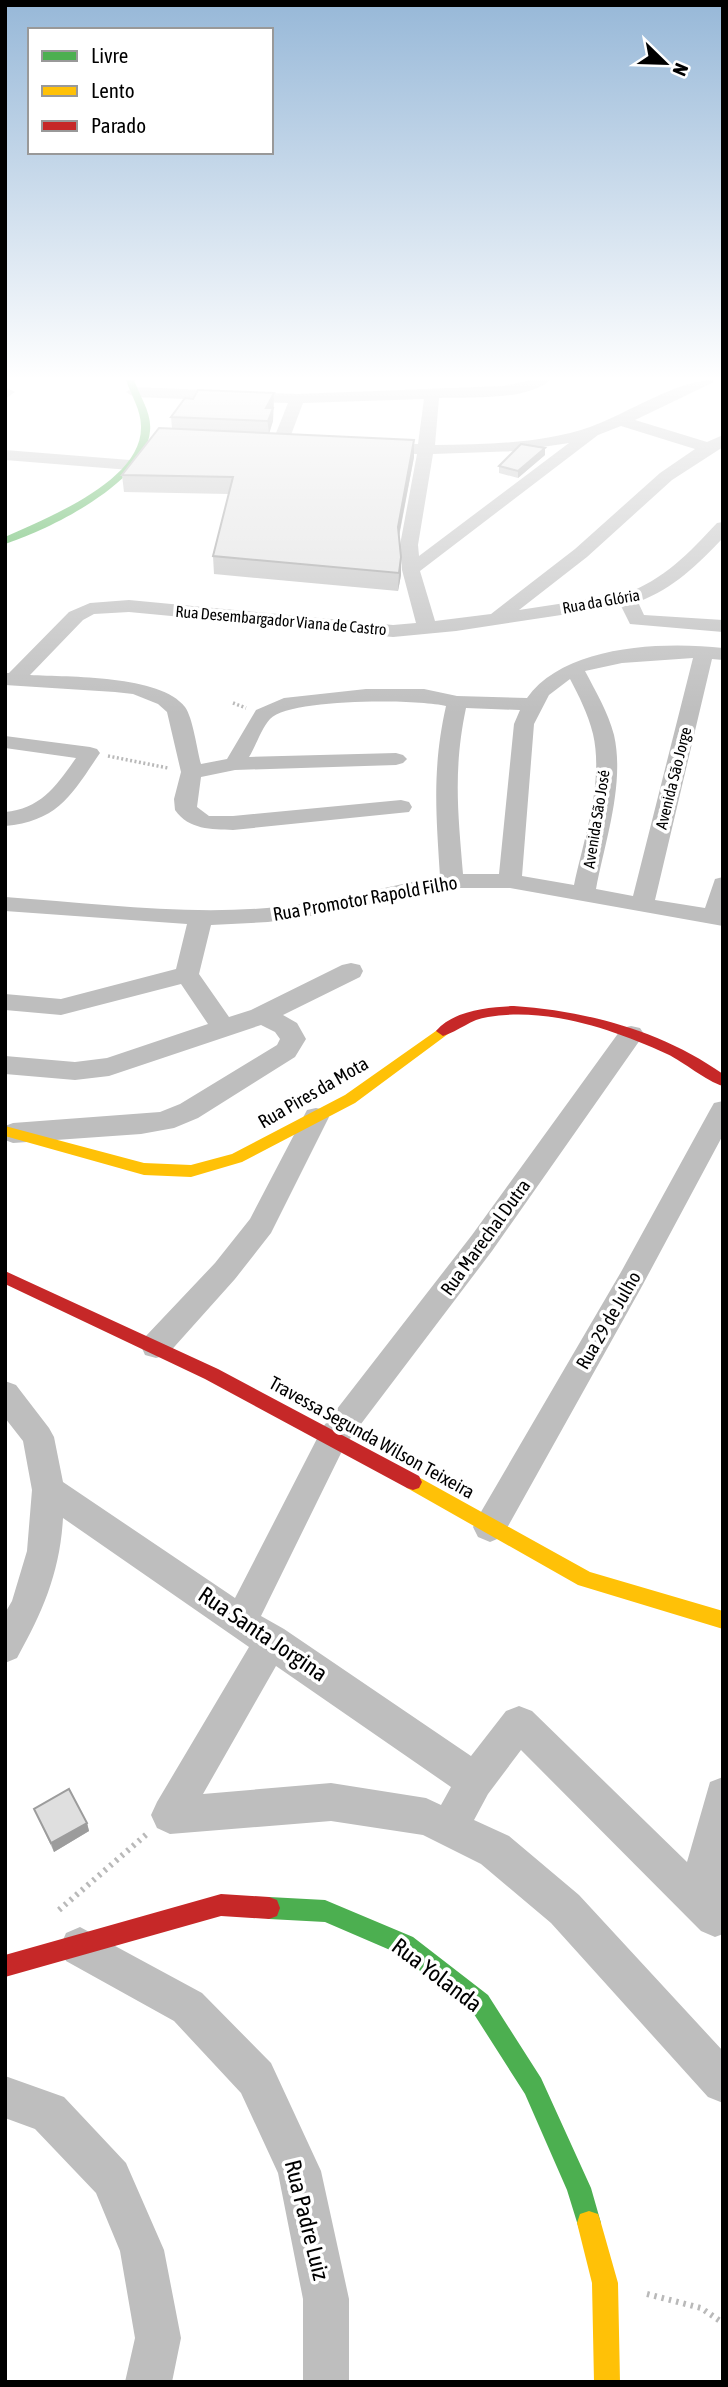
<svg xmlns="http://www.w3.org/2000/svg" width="728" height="2387" viewBox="0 0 728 2387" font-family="'Asap Condensed',sans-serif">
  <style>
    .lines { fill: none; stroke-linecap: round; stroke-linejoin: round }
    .path-far1 { stroke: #b9b9b9; stroke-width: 3.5; stroke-dasharray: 2 2.5; stroke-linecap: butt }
    .path { stroke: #b9b9b9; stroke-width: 6; stroke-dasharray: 2.5 5; stroke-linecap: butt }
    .street { fill: #bebebe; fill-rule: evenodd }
    .fast { fill: #4caf50; fill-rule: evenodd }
    .slow { fill: #ffc107; fill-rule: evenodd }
    .jam { fill: #c62828; fill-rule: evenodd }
    .wall { fill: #c0c0c0 }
    .shaded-wall { fill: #9c9c9c }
    .building { fill: #dfdfdf; stroke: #9c9c9c; stroke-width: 2 }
    .labels { text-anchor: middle; stroke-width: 7; stroke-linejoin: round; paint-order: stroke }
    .far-street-label { font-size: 16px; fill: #000; stroke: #fff }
    .street-label { font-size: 19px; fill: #000; stroke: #fff }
    .near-street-label { font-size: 23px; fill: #000; stroke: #fff }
  </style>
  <rect width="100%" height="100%" fill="#fff"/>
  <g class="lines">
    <path class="path-far1" d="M233 703 246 708
      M108 756 168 768"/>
    <path class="path" d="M59 1910 148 1833
      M647 2294 701 2308 723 2323"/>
    <path class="street" d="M530 380H550C528 401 468 397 439 398L435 445C486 444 541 444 590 427 627 414 676 380 714 380L712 383 635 420 707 442 723 435V447L672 480 587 557 519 610 624 594C664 580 689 553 717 523L723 522V538C697 565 674 588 638 602L644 615 723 620V632L630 624 621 606 456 631 393 637 129 612 94 614 83 620 30 675C68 677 161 675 185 707 193 718 197 750 201 764L227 759 256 710 284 698 366 689H424L457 696 527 698C564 645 663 641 723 648V660L712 659 655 900 705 908 715 879 723 877V926L510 888H452L318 915 268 922 211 925 199 974 229 1017 251 1010 342 965 351 963 360 965 363 971 360 977 283 1015 297 1023 306 1039 295 1057 198 1118 174 1128 141 1134 13 1143 5 1140V1126L13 1123 160 1112 180 1104 277 1045 280 1039 275 1032 261 1025 109 1076 75 1080 5 1074V1056L75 1062 107 1058 208 1024 181 984 61 1015 5 1010V994L61 999 176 969 187 924 5 911V897C92 903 180 915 267 908 325 903 383 888 440 876 436 813 432 769 446 706 417 699 290 698 270 719 261 729 256 746 249 757L396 753 403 755 407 759 403 763 396 765 235 770 201 777 197 807 209 816H233L401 800 409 802 412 807 409 812 233 830C211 829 189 830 175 810L174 799 181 772 167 712 158 704 133 694 115 692 5 685V673H9L69 612 90 603 129 600 393 625 416 623 402 570 400 545 417 454 375 453 367 448 375 443 418 444 424 399 303 403 288 443 280 448 272 443 288 403 134 397 126 392 134 387 297 394 503 386ZM621 426 695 449 660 473 575 549 491 614 435 621 420 571 598 435ZM569 443 419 556 418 545 433 454 516 451ZM693 658 633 896 596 889C605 841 625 784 614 735 608 712 596 692 585 671L622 663ZM570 679C579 696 588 714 593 734 604 782 584 838 574 885L522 876 534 724 549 695ZM466 708 520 710 514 724 499 874H463C458 813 453 770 466 708Z
      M5 387 15 392 5 399Z
      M5 450 130 460 138 465 130 470 5 460Z
      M5 736 90 747 97 749 100 753C72 794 59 821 5 826V812C41 809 57 785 76 758L5 748Z
      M631 1026 640 1028 644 1034 640 1040 492 1251 345 1445 261 1616 284 1629 471 1756 506 1711 519 1706 532 1711 687 1862 710 1782 723 1777V1934L715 1937 701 1931 521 1750 488 1794 474 1820 509 1836 579 1895 723 2051V2103L708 2097 551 1923 481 1864 423 1835 331 1821 170 1834 157 1828 151 1815 157 1802 249 1647 63 1518C60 1572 43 1611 17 1658L5 1663V1613L12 1601 27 1551 32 1490 23 1441 5 1418V1381L16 1385 49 1428 54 1437 63 1482 235 1598 323 1427 472 1235 622 1028ZM276 1666 451 1787 441 1805 426 1798 331 1783 203 1794Z
      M723 1101V1135L641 1288 502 1537 490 1542 478 1537 473 1527 478 1517 621 1272 710 1110 714 1103Z
      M316 1108 325 1110 329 1117 271 1233 235 1279 167 1355 156 1358 145 1355 141 1346 145 1337 215 1263 250 1219 307 1110Z
      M80 1927 202 1993 271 2063 321 2171 349 2299V2382H303V2299L278 2173 241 2093 174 2021 66 1961 60 1947 66 1933Z
      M5 2076 64 2097 126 2163 164 2250 181 2338 172 2382H125L135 2338 120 2251 96 2193 35 2129 5 2118Z"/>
    <path class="fast" d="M126 380H134C140 397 152 413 150 431 146 483 48 530 5 544V537C46 518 143 481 141 426 141 410 131 395 126 380Z
      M269 1897 325 1900 413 1937 488 1995 541 2078 591 2188 601 2223 598 2232 589 2235 580 2232 567 2190 525 2094 472 2011 397 1953 325 1922 269 1919 261 1916 258 1908 261 1900Z"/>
    <path class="slow" d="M443 1026 448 1028 450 1031 448 1034 355 1103 242 1162 191 1177 144 1175 5 1136V1126L144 1163 191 1165 232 1154 345 1095Z
      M413 1474 590 1572 723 1611V1629L578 1585 407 1488 404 1482 407 1476Z
      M589 2211 598 2214 601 2223 618 2283 620 2382H594L592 2283 577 2223 580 2214Z"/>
    <path class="jam" d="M514 1006C587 1011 662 1031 723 1074V1086C706 1081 684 1062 667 1054 613 1029 547 1007 488 1017 471 1019 459 1031 443 1036L436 1031C454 1010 489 1007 514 1006Z
      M5 1271 218 1369 419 1476 422 1482 419 1488 413 1490 407 1488 205 1379 5 1284Z
      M221 1894 269 1897 277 1900 280 1908 277 1916 269 1919 221 1916 5 1977V1955Z"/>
  </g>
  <path class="wall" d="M274 393 273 421 269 433 414 457 399 537 401 557V575L398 591 214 574 213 556 229 494 124 492 122 475 172 428 171 417 193 399Z
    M545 455 518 478 499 473V466Z
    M34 1809 87 1823 89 1831 54 1852Z"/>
  <path class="shaded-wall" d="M274 393 273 421 269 434 266 408Z
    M414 440V457L397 545 398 527Z
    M545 448V455L518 478V471Z
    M401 557V575L398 591 399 573Z
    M87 1823 89 1831 54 1852 51 1843Z"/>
  <path class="building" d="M198 390 274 393 266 408H273L268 421 171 417 185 398 193 399Z
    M159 428 414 440 398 527 401 557 399 573 213 556 233 477 122 475Z
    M521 444 545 448 518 471 499 466Z
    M69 1789 87 1823 51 1843 34 1809Z"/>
  <linearGradient id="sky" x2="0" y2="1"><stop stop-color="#97b8d8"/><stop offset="0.53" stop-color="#fff"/><stop offset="1" stop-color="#fff" stop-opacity="0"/></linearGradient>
  <rect width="728" height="714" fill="url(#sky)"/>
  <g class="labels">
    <g class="far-street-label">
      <text transform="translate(601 601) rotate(-10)" y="6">Rua da Glória</text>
      <text transform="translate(281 620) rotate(5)" y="6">Rua Desembargador Viana de Castro</text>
      <text transform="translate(673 778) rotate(-76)" y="6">Avenida São Jorge</text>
      <text transform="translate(596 819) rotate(-81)" y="6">Avenida São José</text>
    </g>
    <g class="street-label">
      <text transform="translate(365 898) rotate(-10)" y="7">Rua Promotor Rapold Filho</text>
      <text transform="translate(313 1092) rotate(-30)" y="7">Rua Pires da Mota</text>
      <text transform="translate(485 1237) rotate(-54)" y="7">Rua Marechal Dutra</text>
      <text transform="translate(608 1320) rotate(-60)" y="7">Rua 29 de Julho</text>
      <text transform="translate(372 1437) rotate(29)" y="7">Travessa Segunda Wilson Teixeira</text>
    </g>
    <g class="near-street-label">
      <text transform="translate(263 1634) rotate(34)" y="8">Rua Santa Jorgina</text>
      <text transform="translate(437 1975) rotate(37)" y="8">Rua Yolanda</text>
      <text transform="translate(307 2220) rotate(76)" y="8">Rua Padre Luiz</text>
    </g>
  </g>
  <rect width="728" height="2387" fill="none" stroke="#000000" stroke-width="14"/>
  <rect x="28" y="28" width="245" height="126" fill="#ffffff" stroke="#999999" stroke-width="2"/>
  <rect x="42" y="51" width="35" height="10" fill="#4caf50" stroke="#999999" stroke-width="2"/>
  <text x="91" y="63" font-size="21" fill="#000000">Livre</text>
  <rect x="42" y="86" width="35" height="10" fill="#ffc107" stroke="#999999" stroke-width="2"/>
  <text x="91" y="98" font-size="21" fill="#000000">Lento</text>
  <rect x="42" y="121" width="35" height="10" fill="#c62828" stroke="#999999" stroke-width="2"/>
  <text x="91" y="133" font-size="21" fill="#000000">Parado</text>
  <g transform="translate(665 63) rotate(113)" stroke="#ffffff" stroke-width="5" paint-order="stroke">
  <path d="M0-5L12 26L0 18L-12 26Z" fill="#000000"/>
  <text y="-10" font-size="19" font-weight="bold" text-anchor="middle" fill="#000000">N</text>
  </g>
</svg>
